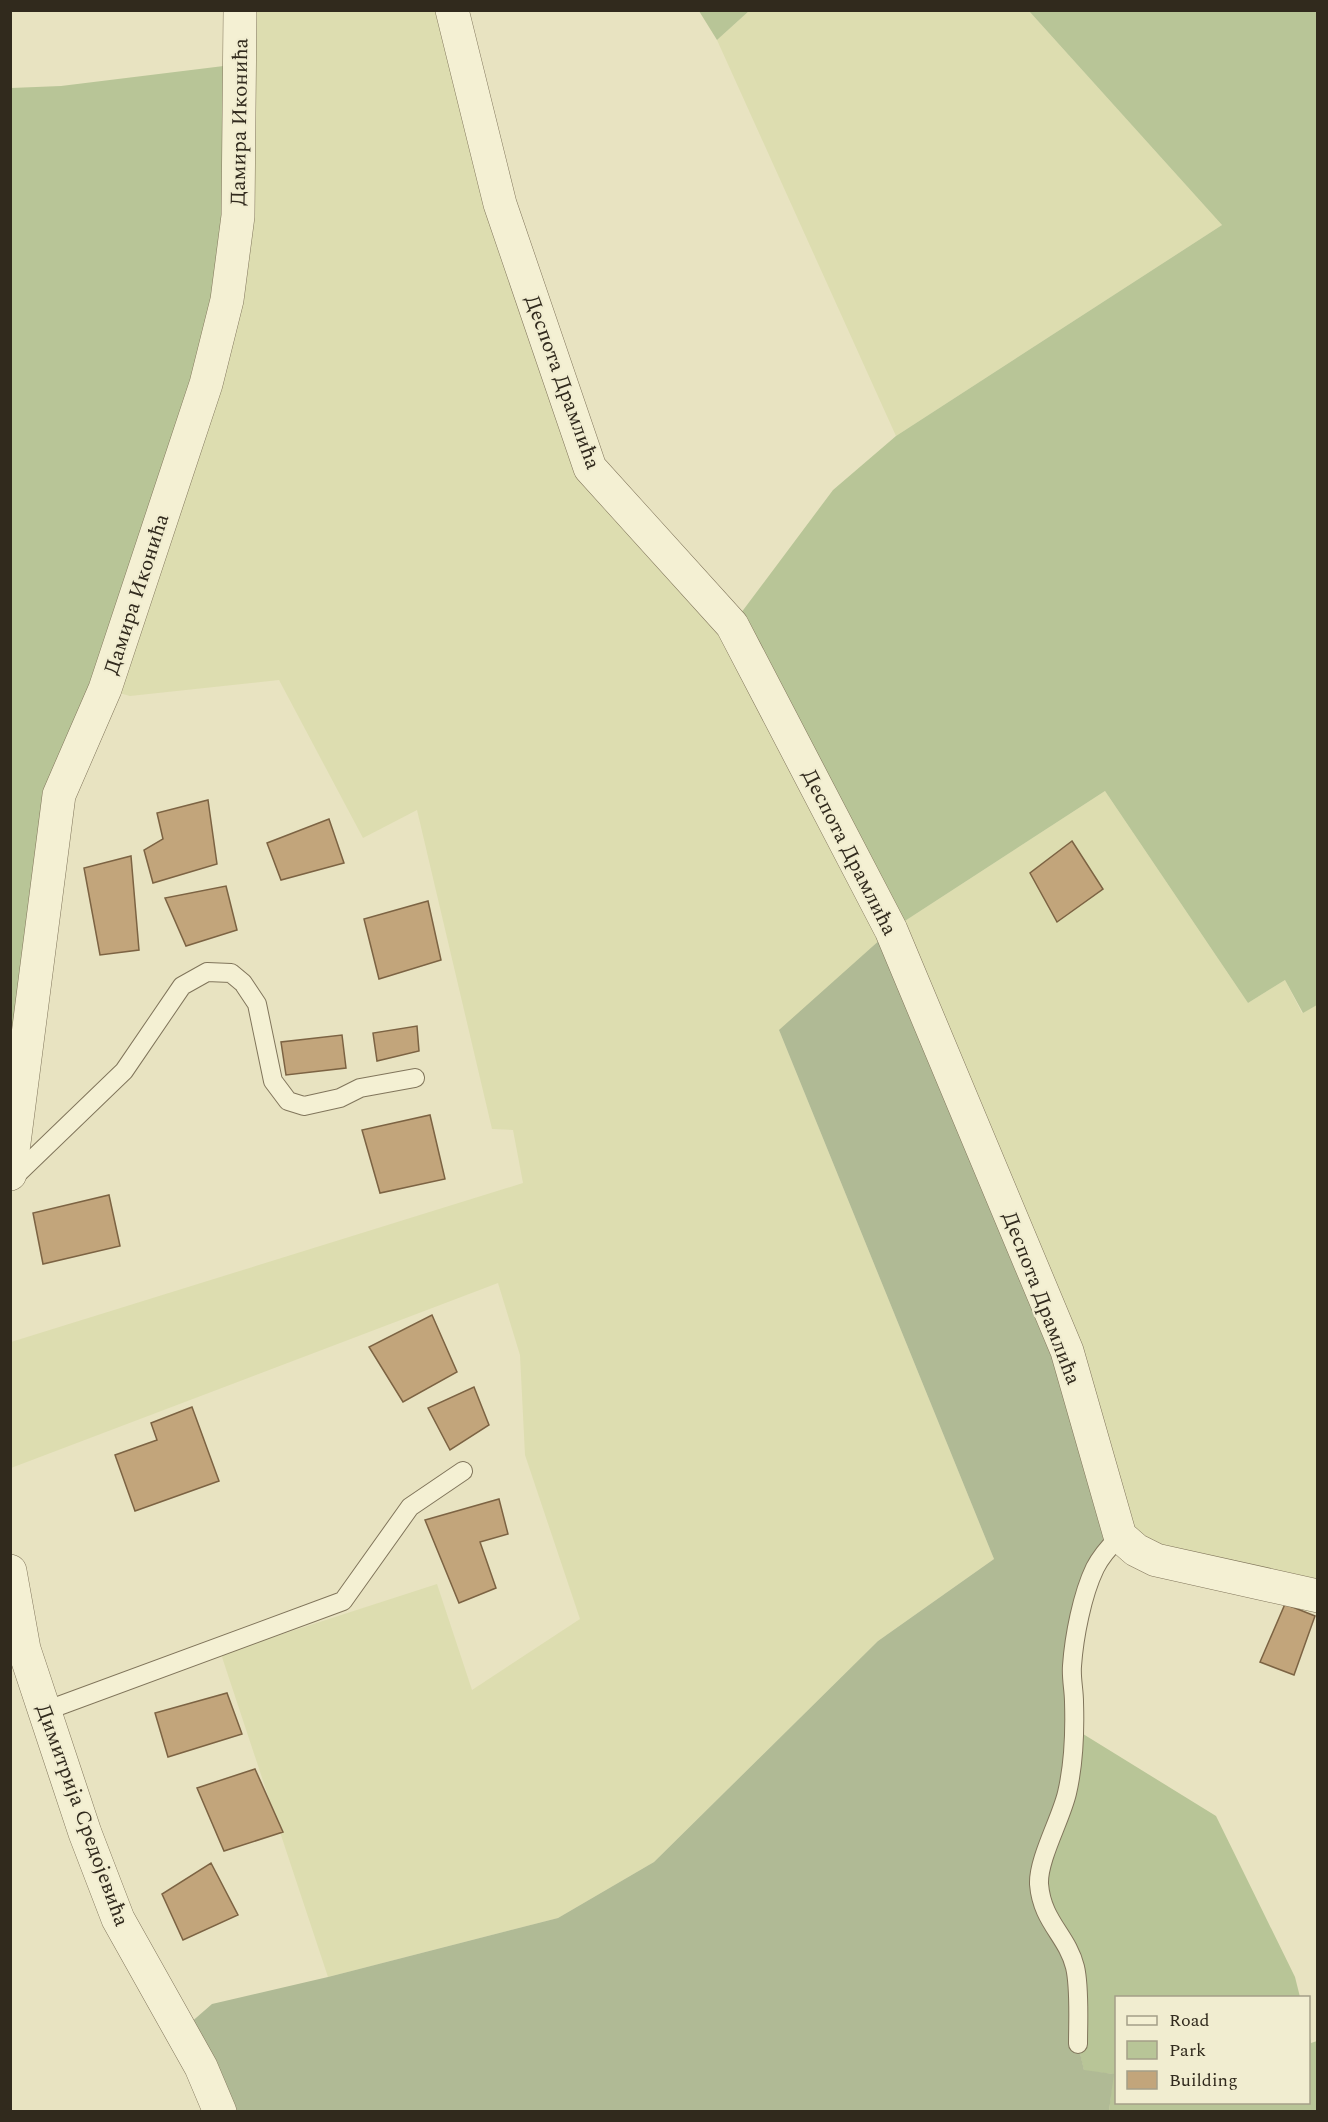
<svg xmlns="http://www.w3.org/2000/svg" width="1328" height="2122" viewBox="0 0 1328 2122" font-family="Spectral,serif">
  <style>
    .farmland { fill: #ddddb0 }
    .green { fill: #b8c597 }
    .cemetery { fill: #b0ba95 }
    .building { fill: #c2a57b; stroke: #7c6343; stroke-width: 1.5 }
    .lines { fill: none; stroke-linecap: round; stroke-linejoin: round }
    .service-casing { stroke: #80755b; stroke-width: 20 }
    .minor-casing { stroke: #80755b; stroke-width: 34 }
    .tertiary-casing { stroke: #80755b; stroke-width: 34 }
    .service { stroke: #f4f0d3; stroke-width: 18 }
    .minor { stroke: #f4f0d3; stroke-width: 33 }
    .tertiary { stroke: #f4f0d3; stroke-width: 33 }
    .labels { text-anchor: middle; stroke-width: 4.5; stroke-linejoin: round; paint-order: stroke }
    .street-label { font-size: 21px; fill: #312a1d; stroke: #f1edd0 }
  </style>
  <rect width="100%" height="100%" fill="#e8e3c1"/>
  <path class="farmland" d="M240 11H452L590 468 732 625 891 930 1105 791 1248 1003 1285 980 1302 1013 1317 1005V1596L1156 1560 779 1030 994 1559 878 1641 654 1862 558 1918 328 1977 221 1654 437 1584 472 1690 580 1619 525 1455 520 1355 498 1283 11 1468V1342L523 1183 513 1130 492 1129 417 810 363 838 279 680 130 696 105 689Z
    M749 11H1029L1222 225 896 436 717 40Z"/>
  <path class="green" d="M699 11H749L717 40Z
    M1029 11H1317V1005L1303 1013 1285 980 1248 1003 1105 791 891 930 732 625 833 490 896 436 1222 225Z
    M240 64 227 300 59 795 11 1174V88L61 86Z
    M1075 1729 1216 1816 1295 1977 1300 1997 1116 1998V2102H1308L1309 2031 1311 2043 1317 2041V2111H1109L1113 2074 1084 2071 1049 1921 1044 1860Z"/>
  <path class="cemetery" d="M891 930 1120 1536 1086 1592 1075 1729 1039 1881 1064 1941 1078 2044 1084 2070 1114 2074 1109 2111H220L181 2031 212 2004 328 1977 558 1918 654 1862 878 1641 994 1559 779 1030Z"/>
  <path class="building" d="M208 800 217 864 153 883 144 850 163 839 157 813Z
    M329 819 344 863 281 880 267 843Z
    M1072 841 1103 889 1057 922 1030 873Z
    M131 856 139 950 100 955 84 868Z
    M226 886 237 930 186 946 165 898Z
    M428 901 441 960 379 979 364 919Z
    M417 1026 419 1051 377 1061 373 1033Z
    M342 1035 346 1068 286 1075 281 1042Z
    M430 1115 445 1179 380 1193 362 1130Z
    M109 1195 120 1246 43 1264 33 1213Z
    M432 1315 457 1372 403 1402 369 1347Z
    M474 1387 489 1425 450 1450 428 1408Z
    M192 1407 219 1481 135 1511 115 1455 157 1440 151 1423Z
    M499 1499 508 1534 480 1542 496 1588 459 1603 425 1520Z
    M1285 1604 1315 1616 1294 1675 1260 1662Z
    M227 1693 242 1734 168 1757 155 1713Z
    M255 1769 283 1832 224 1851 197 1788Z
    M211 1863 238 1915 183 1940 162 1894Z"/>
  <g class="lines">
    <g class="service-casing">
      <path id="service" d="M12 1179 124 1071 182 986 207 972 231 973 243 983 257 1004 273 1081 288 1101 304 1106 340 1098 360 1088 415 1078
        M45 1711 343 1601 410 1507 463 1471
        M1078 2044C1078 2022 1080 1988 1075 1967 1067 1935 1042 1922 1039 1884 1038 1859 1061 1819 1067 1793 1074 1763 1075 1733 1074 1702 1074 1690 1071 1678 1072 1666 1074 1637 1082 1595 1095 1568 1101 1556 1110 1546 1120 1536"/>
    </g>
    <g class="minor-casing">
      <path id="minor" d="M452 10 500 204 590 468 732 625 891 930 1067 1351 1120 1536 1136 1550 1156 1560 1318 1596
        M10 1174 59 795 105 689 206 384 227 300 238 216 240 10"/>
    </g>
    <g class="tertiary-casing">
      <path id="tertiary" d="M10 1571 24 1649 85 1833 118 1919 201 2067 220 2112"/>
    </g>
    <use href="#service" class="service"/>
    <use href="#minor" class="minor"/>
    <use href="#tertiary" class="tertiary"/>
  </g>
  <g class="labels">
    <g class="street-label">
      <text transform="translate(239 122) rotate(-89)" y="7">Дамира Иконића</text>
      <text transform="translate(563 382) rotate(70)" y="7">Деспота Драмлића</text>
      <text transform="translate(136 594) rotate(-72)" y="7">Дамира Иконића</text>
      <text transform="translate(850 852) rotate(63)" y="7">Деспота Драмлића</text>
      <text transform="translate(1042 1298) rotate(69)" y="7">Деспота Драмлића</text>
      <text transform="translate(83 1815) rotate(70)" y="7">Димитрија Средојевића</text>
    </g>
  </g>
  <rect width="1328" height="2122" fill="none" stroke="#312a1d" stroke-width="24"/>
  <rect x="1115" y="1996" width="195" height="108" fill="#f1edd0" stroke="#a49f88" stroke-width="1.5"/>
  <rect x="1127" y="2016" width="30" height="9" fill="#f4f0d3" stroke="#a49f88" stroke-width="1.5"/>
  <text x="1169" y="2026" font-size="18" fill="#312a1d">Road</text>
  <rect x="1127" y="2041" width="30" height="18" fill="#b8c597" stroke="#a49f88" stroke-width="1.5"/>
  <text x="1169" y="2056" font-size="18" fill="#312a1d">Park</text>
  <rect x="1127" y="2071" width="30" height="18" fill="#c2a57b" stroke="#a49f88" stroke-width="1.5"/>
  <text x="1169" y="2086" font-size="18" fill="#312a1d">Building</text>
</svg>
